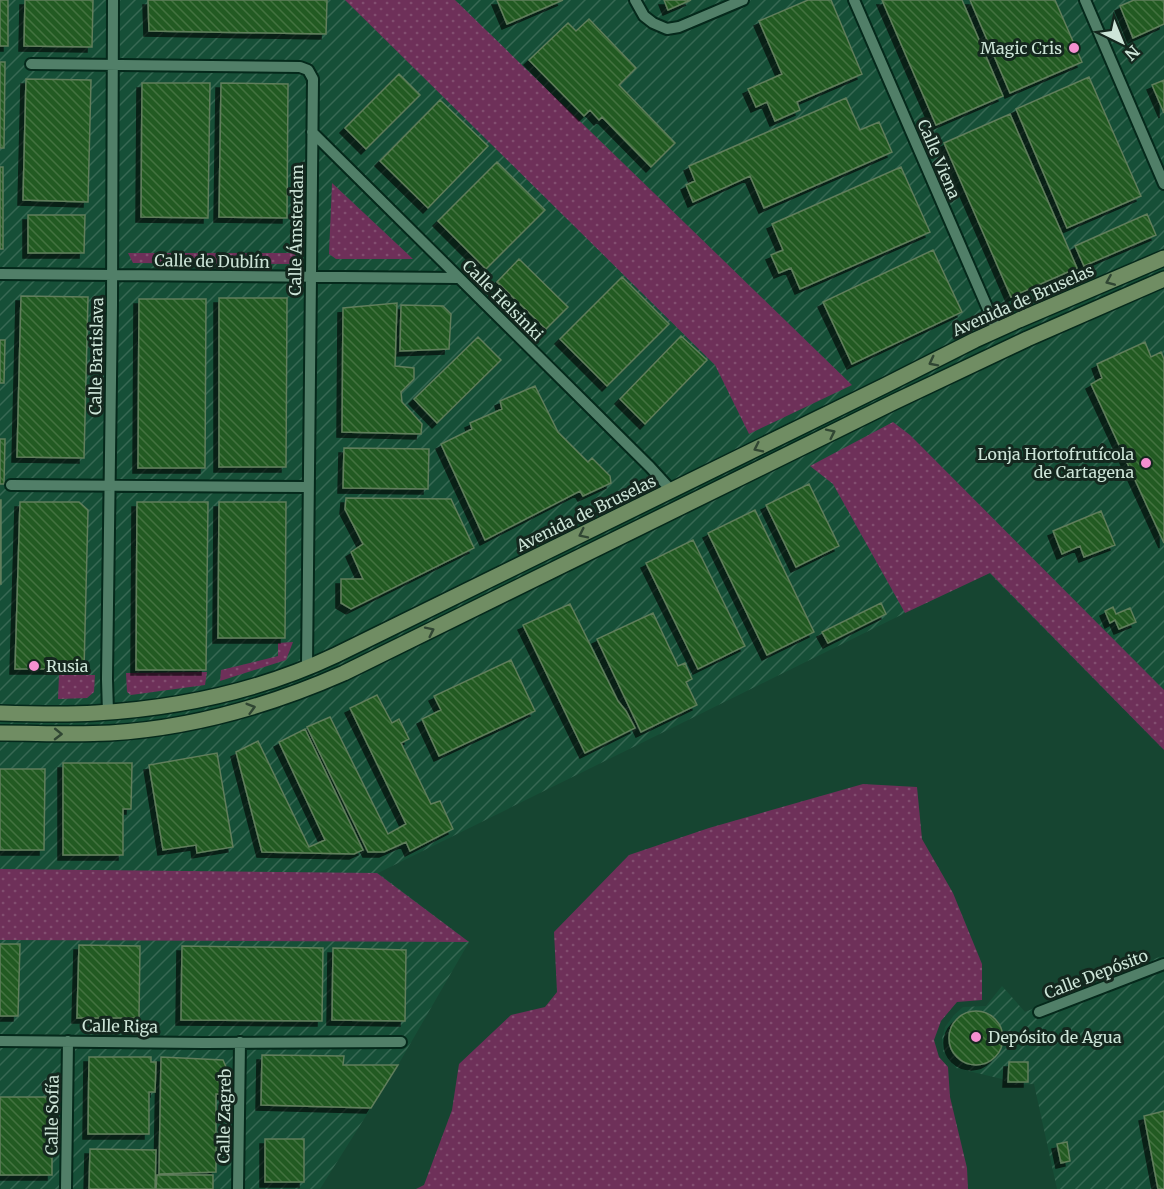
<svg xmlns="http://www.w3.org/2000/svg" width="1164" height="1189" viewBox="0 0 1164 1189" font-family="Merriweather,serif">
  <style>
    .industrial { fill: url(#industrial-furrows) }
    .grass { fill: url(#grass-dots) }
    .building { fill: url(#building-back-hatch); stroke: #607e5c; stroke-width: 1.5; filter: url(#shadow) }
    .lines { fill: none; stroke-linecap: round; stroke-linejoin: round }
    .street-casing { stroke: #05291b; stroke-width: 14 }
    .secondary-casing { stroke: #05291b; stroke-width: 18 }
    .street { stroke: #517f68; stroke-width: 10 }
    .secondary { stroke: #708d63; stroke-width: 15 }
    .oneway { stroke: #304633 }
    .poi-dot { fill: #f590d1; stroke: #14271e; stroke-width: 2 }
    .labels { text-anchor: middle; stroke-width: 6; stroke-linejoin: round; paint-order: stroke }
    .poi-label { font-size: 16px; fill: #cde5d8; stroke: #14271e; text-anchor: end }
    .street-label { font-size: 16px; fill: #cde5d8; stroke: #14271e }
  </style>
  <defs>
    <pattern id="industrial-furrows" width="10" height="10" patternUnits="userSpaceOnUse" patternTransform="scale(1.5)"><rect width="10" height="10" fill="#164f37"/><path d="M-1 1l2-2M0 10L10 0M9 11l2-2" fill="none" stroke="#376853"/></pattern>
    <pattern id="grass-dots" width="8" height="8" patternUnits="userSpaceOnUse" patternTransform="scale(1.5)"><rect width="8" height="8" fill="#6e3059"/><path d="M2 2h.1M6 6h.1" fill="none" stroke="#824e70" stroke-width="1.8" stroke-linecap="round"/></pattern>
    <pattern id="building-back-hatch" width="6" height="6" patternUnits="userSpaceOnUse" patternTransform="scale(1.5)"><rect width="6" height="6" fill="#245a20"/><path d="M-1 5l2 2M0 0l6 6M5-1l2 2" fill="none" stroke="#437240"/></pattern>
    <filter id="shadow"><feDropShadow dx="-5" dy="5" stdDeviation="0" flood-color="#0009"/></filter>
  </defs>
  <rect width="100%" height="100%" fill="#164531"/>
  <path class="industrial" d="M0 0H1164V750L989 573 905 613 378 873 469 942 398 1065 320 1189H0Z
    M1164 955V1189H1057L1034 1084 1009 1085 1002 1079 956 1068 943 1051 942 1039 945 1027 954 1015 963 1007 986 1006 1002 986 1025 1012Z"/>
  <path class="grass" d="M345 0H455L852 385 749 434 715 365Z
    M332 183 413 259H336L329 254Z
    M128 253H296L295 259 290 264 133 263Z
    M893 422 910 435 1164 690V750L990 573 905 613 833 484 810 466Z
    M293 642 286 660 220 681 221 670 278 656V643Z
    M207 672 205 685 131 695 127 692 126 673Z
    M59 675H95L94 692 87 698 58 699Z
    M863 784 917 787 922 839 953 893 982 964V1000L957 1002 941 1021 934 1040 939 1057 948 1067 950 1097 967 1168 968 1189H416L424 1185 452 1110 459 1064 511 1015 545 1007 557 992 554 932 629 855 709 828Z
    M0 869 377 873 469 942 0 940Z"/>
  <path class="building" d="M0 0H8V46H0Z
    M25 0H93L92 47 24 46Z
    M148 0H327L326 34 149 31Z
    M497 0H563L507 24Z
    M664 0H691L668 10Z
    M808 0H831L862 74 797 102 800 110 775 121 767 102 756 107 748 89 782 74 759 21Z
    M882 0H962L1003 96 936 125Z
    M970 0H1055L1082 62 1010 93Z
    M1134 0H1164V24L1133 38 1120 6Z
    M589 19 636 68 619 85 675 143 651 167 602 117 599 120 590 110 584 116 529 60 568 23 576 31Z
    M0 62H5L4 148H0Z
    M399 74 420 95 366 149 345 128Z
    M1089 77 1141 196 1067 228 1016 109Z
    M26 79 91 80 88 202 23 200Z
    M1164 80V113L1152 85Z
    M142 83H210L208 218 141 217Z
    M221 83 288 84 287 218 219 217Z
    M846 98 860 130 879 122 892 152 764 208 750 176 693 202 686 185 695 181 689 166Z
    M440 100 488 146 428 208 380 161Z
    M1010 114 1077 268 1011 297 944 143Z
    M497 162 545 210 486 269 438 221Z
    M0 167H3V249H0Z
    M901 167 930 232 800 289 791 268 779 273 771 255 783 250 772 224Z
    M1147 214 1156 235 1084 266 1075 246Z
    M28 215H85L84 253H28Z
    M933 250 962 312 852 364 823 302Z
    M519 259 568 307 546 329 497 282Z
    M622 277 669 324 607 386 560 339Z
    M21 296 88 297 84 458 17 457Z
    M219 298H287L286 467H219Z
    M139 299H206L205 468H138Z
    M397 303 395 366 414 368V379L401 392 402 402 422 424 421 434 342 432 343 308Z
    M401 305 443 306 451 314 449 349 400 351Z
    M681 336 707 360 645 424 620 399Z
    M478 337 501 360 437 423 414 399Z
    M0 340H5L4 383H0Z
    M1145 342 1151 357 1161 352 1164 359V543L1091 384 1102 378 1097 364Z
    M535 386 558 432 588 462 592 458 610 476 611 483 583 496 580 491 485 540 441 444 472 429 470 423 502 409 500 401Z
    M0 439H5L4 484H0Z
    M344 448 429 449 428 489 343 488Z
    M809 484 839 546 796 567 766 505Z
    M346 498 451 499 474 548 351 609 341 603V579H363L351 552 363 544 345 509Z
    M0 500H1V584H0Z
    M20 502H79L88 510 84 669H15Z
    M137 502H208L206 670H136Z
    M219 502H286L285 638H218Z
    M755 510 814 632 767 655 708 533Z
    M1101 511 1115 545 1084 557 1080 546 1062 554 1053 531Z
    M693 540 745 646 698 669 646 563Z
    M881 603 886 614 828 643 822 632Z
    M570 604 618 701 626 711 635 728 585 753 523 625Z
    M1113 607 1116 614 1130 608 1136 622 1119 629 1115 620 1110 623 1105 611Z
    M653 613 678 666 685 663 692 679 686 682 697 705 641 732 597 639Z
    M511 660 535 711 439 756 422 719 441 710 434 696Z
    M377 695 392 723 399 719 409 739 401 743 431 804 440 801 453 829 410 851 406 842 384 852H368L307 727 330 717 388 834 406 824 350 708Z
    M305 729 363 850 354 854 262 852 236 752 258 741 309 847 325 840 279 742Z
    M217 753 233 847 197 853 196 845 163 850 149 765Z
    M63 763H132L131 809H123V855H63Z
    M0 769H45L44 850H0Z
    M0 944H20L18 1016H0Z
    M79 945 140 946 139 1018H77Z
    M182 946 323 948 322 1021 181 1020Z
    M333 948 406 950 405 1021 332 1020Z
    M949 1038a27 27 0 1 1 54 0a27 27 0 1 1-54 0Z
    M262 1055 344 1056 343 1065H398L371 1108 261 1105Z
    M89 1057H151V1062H156L155 1092H149V1134H88Z
    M161 1057 223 1060 226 1067 225 1094H216V1172L159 1174Z
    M1009 1062H1028V1082H1008Z
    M0 1097H52V1175H0Z
    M1164 1111V1189H1158L1144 1116Z
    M265 1139H304V1182H265Z
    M1067 1142 1070 1161 1061 1163 1057 1144Z
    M90 1149 156 1150 155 1189H89Z
    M157 1175H213V1189H156Z"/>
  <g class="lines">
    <g class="street-casing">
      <path id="street" d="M635 0 644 16 653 23 667 29 679 27 743 0
        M854 0 997 330
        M1085 0 1164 184
        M31 64 300 67 308 70 313 79 307 668
        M312 132 650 467 671 490
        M0 274 459 278
        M11 485 308 487
        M108 713 107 679 112 306 113 0
        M1039 1012 1164 964
        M0 1041 204 1043 401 1042
        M66 1189 68 1041
        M238 1189 240 1042"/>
    </g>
    <g class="secondary-casing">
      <path id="secondary" d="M0 713C32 714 64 715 96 713 180 708 260 691 336 655L884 386 975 340 1019 320 1164 258
        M0 733C37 733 74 735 110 733 192 728 269 706 344 673L894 402 1027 339 1164 279"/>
    </g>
    <use href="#street" class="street"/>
    <use href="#secondary" class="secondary"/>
  </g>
  <defs><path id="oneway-chevron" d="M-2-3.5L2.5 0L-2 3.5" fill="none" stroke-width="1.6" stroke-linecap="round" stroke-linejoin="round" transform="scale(1.5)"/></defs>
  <g class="oneway">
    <use href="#oneway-chevron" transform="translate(1110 281) rotate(157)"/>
    <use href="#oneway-chevron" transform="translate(933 362) rotate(153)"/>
    <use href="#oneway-chevron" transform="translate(831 433) rotate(-26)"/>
    <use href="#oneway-chevron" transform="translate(758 448) rotate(154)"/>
    <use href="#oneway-chevron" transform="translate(583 534) rotate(154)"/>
    <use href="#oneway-chevron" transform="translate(430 631) rotate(-26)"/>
    <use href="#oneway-chevron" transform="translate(251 708) rotate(-16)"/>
    <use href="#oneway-chevron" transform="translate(58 734) rotate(1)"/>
  </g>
  <g class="poi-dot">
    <circle cx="1074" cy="48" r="6"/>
    <circle cx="1146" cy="463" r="6"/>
    <circle cx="34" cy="666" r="6"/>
    <circle cx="976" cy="1037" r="6"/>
  </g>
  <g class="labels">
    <g class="poi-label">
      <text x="1062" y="54">Magic Cris</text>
      <text x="1134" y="460">Lonja Hortofrutícola<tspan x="1134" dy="18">de Cartagena</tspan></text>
      <text x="46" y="672" text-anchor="start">Rusia</text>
      <text x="988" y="1043" text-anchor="start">Depósito de Agua</text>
    </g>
    <g class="street-label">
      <text transform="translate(939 159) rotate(67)" y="6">Calle Viena</text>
      <text transform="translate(296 230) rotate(-89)" y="6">Calle Ámsterdam</text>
      <text transform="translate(212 261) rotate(1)" y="6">Calle de Dublín</text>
      <text transform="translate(503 300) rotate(45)" y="6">Calle Helsinki</text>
      <text transform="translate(1023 300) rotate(-24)" y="6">Avenida de Bruselas</text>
      <text transform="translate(96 356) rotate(-89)" y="6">Calle Bratislava</text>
      <text transform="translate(586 513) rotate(-26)" y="6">Avenida de Bruselas</text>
      <text transform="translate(1096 974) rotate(-21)" y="6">Calle Depósito</text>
      <text transform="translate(120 1026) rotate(1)" y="6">Calle Riga</text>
      <text transform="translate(52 1115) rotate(-89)" y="6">Calle Sofía</text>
      <text transform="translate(224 1116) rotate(-89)" y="6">Calle Zagreb</text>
    </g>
  </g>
  <g transform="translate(1122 42) rotate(137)" stroke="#14271e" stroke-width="4.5" paint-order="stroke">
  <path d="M0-4.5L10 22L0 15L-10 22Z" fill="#cde5d8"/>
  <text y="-9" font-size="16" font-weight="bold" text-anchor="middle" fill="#cde5d8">N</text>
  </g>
</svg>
